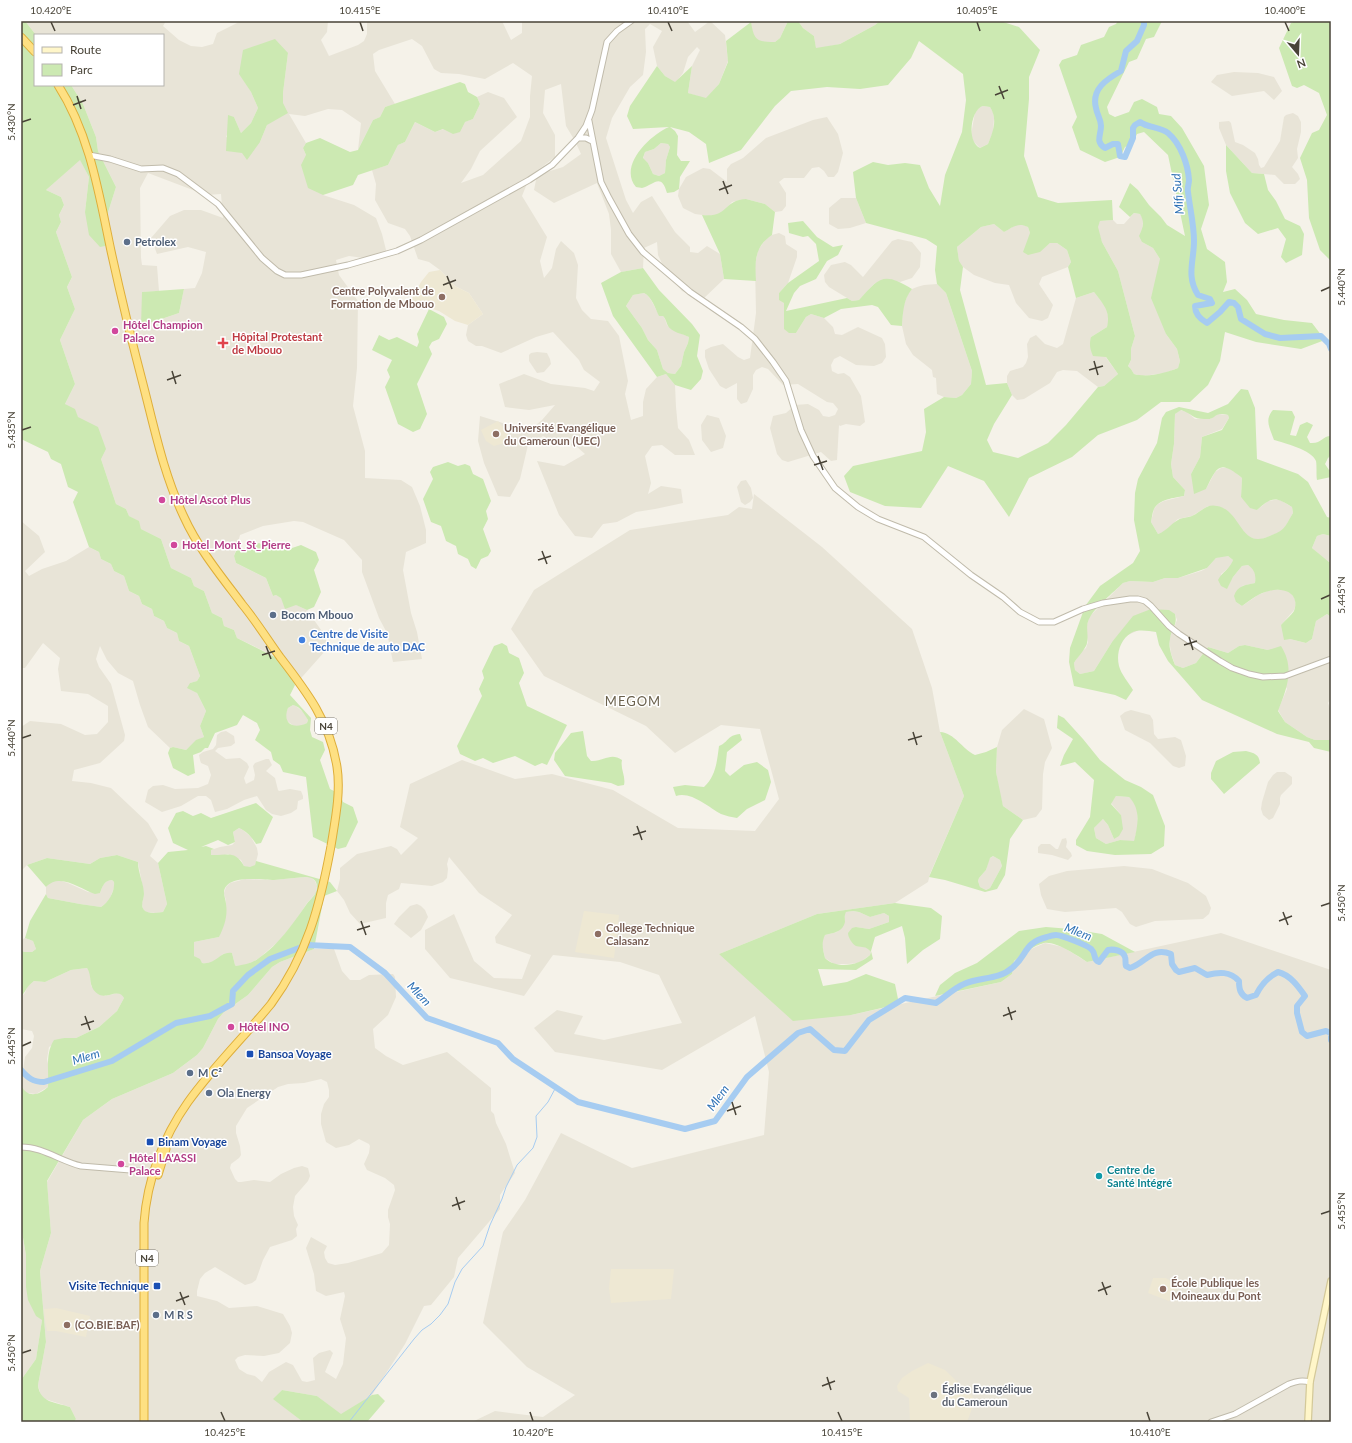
<svg xmlns="http://www.w3.org/2000/svg" width="1352" height="1443" viewBox="0 0 1352 1443" font-family="Lato,sans-serif">
  <style>
    .residential { fill: #e8e4d7; fill-rule: evenodd }
    .education { fill: #eee8d3 }
    .green { fill: #cce9b2; fill-rule: evenodd }
    .lines { fill: none; stroke-linecap: round; stroke-linejoin: round }
    .stream { stroke: #a6ccf1; stroke-width: 1 }
    .river { stroke: #a6ccf1; stroke-width: 6 }
    .tertiary-casing { stroke: #c0bbab; stroke-width: 7 }
    .secondary-casing { stroke: #d4c999; stroke-width: 8 }
    .trunk-casing { stroke: #deae3a; stroke-width: 9 }
    .tertiary { stroke: #fff; stroke-width: 5 }
    .secondary { stroke: #fff6c9; stroke-width: 5.5 }
    .trunk { stroke: #fee082; stroke-width: 7 }
    .ticks { fill: none; stroke: #484337; stroke-width: 1.5 }
    .service-dot { fill: #5c6f8a; stroke: #fff; stroke-width: 1.5 }
    .education-dot { fill: #8d6e63; stroke: #fff; stroke-width: 1.5 }
    .hotel-dot { fill: #d1479c; stroke: #fff; stroke-width: 1.5 }
    .health-dot { fill: #e0444e; stroke: #fff; stroke-width: 1.5 }
    .shop-dot { fill: #3f7fe0; stroke: #fff; stroke-width: 1.5 }
    .transit-dot { fill: #1a4fb4; stroke: #fff; stroke-width: 1.5 }
    .culture-dot { fill: #0f9aa8; stroke: #fff; stroke-width: 1.5 }
    .worship-dot { fill: #6b7280; stroke: #fff; stroke-width: 1.5 }
    .labels { text-anchor: middle; stroke-width: 3; stroke-linejoin: round; paint-order: stroke }
    .shield { fill: #fff; stroke: #7f7b73; stroke-width: 1 }
    .shield-label { font-size: 10px; font-weight: bold; fill: #484337 }
    .service-label { font-size: 11px; font-weight: bold; fill: #4e5e75; stroke: #fff; text-anchor: start }
    .education-label { font-size: 11px; font-weight: bold; fill: #785e54; stroke: #fff; text-anchor: start }
    .hotel-label { font-size: 11px; font-weight: bold; fill: #b23c85; stroke: #fff; text-anchor: start }
    .health-label { font-size: 11px; font-weight: bold; fill: #be3a42; stroke: #fff; text-anchor: start }
    .shop-label { font-size: 11px; font-weight: bold; fill: #366cbe; stroke: #fff; text-anchor: start }
    .transit-label { font-size: 11px; font-weight: bold; fill: #164399; stroke: #fff; text-anchor: start }
    .culture-label { font-size: 11px; font-weight: bold; fill: #0d838f; stroke: #fff; text-anchor: start }
    .worship-label { font-size: 11px; font-weight: bold; fill: #5b616d; stroke: #fff; text-anchor: start }
    .water-label { font-size: 12px; font-style: italic; fill: #2f72b5; stroke: #fff }
    .quarter-label { font-size: 13px; letter-spacing: 1px; fill: #6b624e; stroke: #fff }
    .neatline { fill: none; stroke: #484337; stroke-width: 1.5 }
    .ticks-label { font-size: 10px; text-anchor: middle; fill: #484337 }
  </style>
  <rect width="100%" height="100%" fill="#f5f2e9"/>
  <path class="residential" d="M25 21H166L163 26 179 40 191 46 202 47 213 44 217 33 241 21H328L327 32 321 40 329 56 358 45 364 41 367 34V21H471L478 23 479 21H502L511 40 522 33V21H687L695 32 710 21 725 35 728 61 719 84 706 99 688 93 692 66 700 50 697 47 688 57 683 73 675 83 665 76 657 66 653 47 662 31 650 24 645 29 646 52 643 75 630 87 612 118 606 138 626 200 633 213 641 202 652 196 675 232 690 247V252L698 253 707 246 720 254 724 279 702 300 682 291 666 272 658 255 657 242 644 248 643 268 621 272 611 254V230L609 214 597 183 554 203 534 190 537 175 563 167 581 154 575 141 566 126 561 84 545 90 543 113 555 135V157L530 176 522 196 547 237 540 261 544 278 552 268 556 249 561 241 574 253 578 265 576 298 582 310 591 319 608 321 619 336 628 381 625 394 631 420 643 416V402L646 389 657 377 666 374 675 385 676 407 678 428 689 440 695 455H675L662 445 652 446 645 456 651 483 648 494 661 486 681 489 683 503 655 509 636 512 617 522 603 524 592 538 575 536 559 515 537 461 564 466 585 454 576 446 557 444 543 436 528 445 520 479 510 497 498 496 484 463 478 441 480 416 529 431 542 420 555 405 529 410 505 407 499 384 524 374 551 384 585 388 594 391 600 382 584 370 579 360 553 332 536 337 501 353 482 346H476L468 341 466 335 468 325 483 314 469 293 455 286 440 270 429 262 418 259 410 236 405 229 388 223 375 200 376 184 372 170 388 165 398 145 405 142 415 122 435 132 473 119 480 104 477 97 488 92 504 98 517 117 480 151 471 169 461 183 483 175 521 141 530 117V96L532 76 513 63 485 79 459 74 441 73 434 69 422 46 412 39 379 50 373 54 375 71 395 104 385 107 380 117 373 120 358 150 361 123 342 110 328 109 305 116 289 114 306 143 303 148 323 195 354 205 376 218 382 234 387 254 371 259 349 256 336 260 339 275 358 301 357 368 353 406 365 451V478L401 480 412 487 420 506 426 530V543L406 552 403 570 411 613 417 632 422 659 393 662 387 633 379 618 362 572V560L344 540 303 522 294 521 263 526 240 535 234 556 236 563 266 578 273 596 276 595 307 610 326 637V650L295 685 287 662 237 638 234 630 224 626 222 618 212 613 204 591 194 586 191 578 171 568 161 539 141 529 138 521 129 516 126 509 116 504 101 459 78 417 65 404 75 384 60 340 75 309 67 287 72 277 56 232 61 222 59 215 64 205 61 197 46 190 80 159 89 177 85 212 105 222 116 187 98 151 96 137 83 104 71 85H163V35H36ZM288 53 283 93V103L267 125 260 142 226 137 234 117 241 133 251 123 258 108 251 92 240 74ZM148 173 206 195 221 194 223 218 201 210H184L170 216 151 238 157 254 188 247 206 252 202 273 195 288 184 289 179 313 142 326V292L159 291 157 266 142 265 141 258 140 188Z
    M750 21H788L780 38 775 42H762L756 39 753 34Z
    M798 21H880L875 25 840 44 816 49 814 36 803 28Z
    M1234 72 1258 73 1274 77 1282 91 1274 100 1264 91 1232 96 1211 82 1217 75Z
    M983 106 990 107 993 112 994 118 993 132 988 144 980 148 973 141 971 135 975 112 980 107Z
    M1293 113 1298 116 1301 122V132L1297 149 1298 158 1292 167 1298 174 1300 179 1295 184H1284L1275 175 1252 173 1226 145 1219 128V122L1229 121 1231 123 1235 142 1243 145 1255 153 1258 159 1259 165 1261 168 1264 167 1280 141 1284 117 1286 115Z
    M827 117 838 134 843 153 838 172 834 177H828L824 171 819 167 812 168 804 178H784L779 182 786 193V206L782 211 775 212 765 204 746 199 739 200 732 202 723 212 716 215 710 216 695 214 683 208 678 196 679 189 686 177 703 168 710 169 727 182V169L731 164 743 158 766 138 813 120Z
    M661 143 668 144 670 147 666 160 665 173 659 176 653 174 648 163 643 159 645 152 654 149Z
    M841 198H856L866 223 850 228 838 229 829 224V208Z
    M1134 213 1140 214 1143 219 1142 242 1153 248 1160 259 1166 334 1177 349 1180 361 1178 368 1165 373 1143 376 1134 374 1131 369 1128 366 1131 360V349L1135 336 1118 271 1102 242 1097 227 1100 221 1113 220 1117 224H1124Z
    M994 224 1004 232 1016 225 1022 224 1028 227 1030 233 1040 251 1050 243H1057L1067 250 1071 262 1068 267 1042 277 1039 284 1053 305 1048 318 1042 321 1029 318 1016 303 1009 285 995 283 974 275 963 267 959 262 957 247 981 227Z
    M779 233 785 236 786 244 797 251V257L788 283 779 293 784 303 785 329 796 333 806 317 811 314 824 318 833 327 835 334 842 335 858 327 882 338 885 344 886 357 882 363 874 366 856 365 840 356 834 359 831 365 832 371 838 374 844 373 850 377 861 396 865 422 860 426 846 424 840 426 839 425 837 460 831 461 821 452 788 462 782 460 777 454 770 428 773 416 786 413 795 405 808 404 819 410 823 416 829 417 835 415 838 409 833 403 827 402 798 384 783 385 768 369 762 367 756 370 753 375V389L747 402 741 404 737 399V383L726 389 720 386 709 369 705 357V350L711 347 723 344 738 357 744 360 750 358 756 313 755 265 758 250 766 239 772 235Z
    M898 239 912 242 921 253 920 267 912 278 900 282 887 279 874 284 859 300 852 301 829 287 825 282 824 275 831 265 845 262 851 265 863 277 892 241Z
    M937 284 946 293 972 371 971 384 962 395 956 398 944 397 937 394 936 378 933 377 932 370 913 355 906 344 902 326 903 307 908 294 912 289 917 287 924 285Z
    M1094 292 1106 307 1109 320 1107 327 1091 337 1118 374 1104 386 1098 387 1077 371 1063 370 1057 372 1050 383 1024 399 1017 400 1012 395 1007 383V376L1010 371 1023 367 1026 363 1028 357 1027 344 1030 338 1036 335 1045 344 1057 348 1063 344 1076 298Z
    M644 293 647 295 651 300 659 315 663 316 665 319 667 325 671 329 689 337 688 343 684 352 681 366 675 374 668 373 663 369 657 350 648 340 642 328 626 306 633 295Z
    M537 352 547 353 550 359 551 364 544 372 537 373 529 361V355L531 353Z
    M1180 410 1187 412 1195 419H1210L1218 414 1228 415 1229 418 1222 429 1202 437 1200 457 1191 474 1206 489 1215 472 1221 468H1230L1242 478 1241 497 1257 510 1268 501 1274 500H1280L1292 507 1293 513 1283 531 1262 539H1255L1249 537 1208 506 1192 516 1178 519 1164 532 1158 534 1151 522 1154 509 1158 504 1164 501 1184 496 1185 490 1173 477 1171 464 1174 444 1175 414Z
    M707 415 719 418 726 436 723 448 711 452 702 440 701 425Z
    M746 480 751 488 753 498 750 502 745 505 741 502 737 487 741 481Z
    M754 494 822 547 912 629 932 688 940 732 964 796 930 874 928 882 895 903 817 914 719 954 851 1015 1001 982 1012 974 1014 961 1024 952 1045 943 1063 947 1087 962 1221 933 1331 970V1422H472L495 1411 543 1417 575 1395 527 1367 483 1323 503 1232 525 1200 561 1133 632 1168 764 1135 769 1072 755 1016 662 1070 555 1052 534 1028 557 1010 583 1016 574 1034 604 1040 682 1023 659 975 620 962 553 955 524 996 450 978 425 949V930L454 914 474 961 494 978 522 979 531 955 496 943 495 937 512 915 479 893 449 857 447 864 448 869 447 878 443 882 432 886 401 883 399 889 388 895 386 903V918L360 924 350 913 344 900 337 891 340 879V868L357 854 391 846 397 849 401 855 418 838 400 827 410 784 462 760 515 779 552 774 613 790 678 828 755 831 779 799 760 729 721 725 675 753 646 726 544 676 511 629 534 590 630 530 728 515 739 507 752 509Z
    M21 521 39 536 45 552 25 571 29 576 42 569 66 561 89 547 99 552 101 559 111 564 114 571 124 576 129 591 139 596 142 604 152 609 154 616 164 621 167 628 177 633 179 641 189 646 200 676 197 681 190 683 197 693 206 711 200 726 204 737 196 741 186 750 173 747 170 748 148 727 140 705 133 681 118 673 107 660 100 646 96 659 99 667 111 684 125 735 124 741 100 763 74 770 72 781 91 783 111 788 148 823 158 840 150 856 158 863 167 904 163 912 155 913 146 912 143 909 142 904 144 894 138 862 117 855 100 858 90 864 47 858 27 865 21 871V727L30 721 61 724 85 735 97 734 108 722V706L88 694 61 691 58 669 60 658 43 643 25 668H21Z
    M1323 534 1331 536V562H1329L1320 555 1312 548 1317 536Z
    M1222 556H1228L1233 560 1231 566 1221 574 1227 588 1233 577 1242 566 1248 565 1254 569 1256 576 1255 583 1242 586 1236 602 1242 606 1258 595 1270 590H1284L1290 592 1294 597 1296 604 1294 610 1281 625 1290 639 1306 643 1312 639 1316 621 1327 614 1331 617V698L1328 703 1331 711V737L1329 740H1315L1307 737 1285 722 1278 710 1287 689 1268 650 1245 645 1239 646 1228 653 1208 647 1196 663 1183 668 1175 665 1171 653 1169 639 1177 620 1175 614 1112 642 1094 671 1080 674 1075 670 1074 663 1081 652 1086 648 1088 642 1086 629 1089 617 1123 583 1130 581 1153 582 1165 578H1178L1201 571 1207 568 1216 558Z
    M293 705 296 706 303 712 308 720 307 723 301 726H294L287 721 285 714 288 708Z
    M1024 709 1044 719 1052 748 1045 762 1043 774 1042 809 1036 817 1023 820 1003 806 999 791 996 772 997 747 1002 730Z
    M1131 710 1150 715 1153 720 1154 734 1158 739 1175 737 1181 740 1186 756 1185 766 1179 768 1173 766 1150 743 1125 730 1120 716 1125 712Z
    M226 731 234 736 235 743 231 746 218 748 215 751 226 759 240 758 247 763 249 767 244 778 246 784 254 780 255 775 253 766 255 763 266 759H269L272 765 266 771 275 778 278 790 279 791 290 789 301 791 303 796V799L298 801 297 809 291 813 281 816 272 814 266 810 257 796 244 800 227 809 215 812 211 800 206 796H198L181 806 162 812 145 802 148 790 153 786 163 785 175 789 198 788 208 784 211 775 208 766 201 763 200 760 199 755 203 752 213 749 216 745 217 735 221 732Z
    M1277 772H1285L1292 777V784L1281 795 1280 798V804L1273 818 1269 820 1263 815 1261 809 1262 802 1268 782 1273 775Z
    M1116 796 1129 797 1135 803 1137 810 1138 825 1134 842 1120 840 1106 844 1096 838 1094 828 1103 819 1108 825 1114 839 1121 815 1111 803Z
    M239 828 243 830 251 837 257 848 258 854 256 862 255 865 250 868 244 866 241 860 228 854 222 856 211 855V850L220 847 232 845 235 842 233 832Z
    M1066 838 1067 842 1066 847 1071 853 1072 856 1068 860 1052 855 1038 853V847L1041 844H1050L1056 849H1058L1062 839Z
    M993 856 1000 860 1002 866 990 888 986 890 980 887 978 881 979 878 986 870 989 859Z
    M1124 866 1152 869 1188 883 1206 896 1211 908 1209 914 1203 919 1155 921 1136 927 1130 924 1122 912 1116 908 1065 912 1047 909 1041 895 1039 884 1049 876 1067 871Z
    M305 877H311L315 881 317 886 316 893 307 903 295 922 280 940 258 959 245 965 236 966 235 965 232 953 223 954 215 961 209 964 202 963 194 956V942L219 937 226 901 224 893 226 887 230 883 245 879 273 880Z
    M112 880 114 882 115 885 109 901 101 907 80 904 48 898 46 894V887L50 882 56 881H61L68 883 88 892 100 893 103 885 107 881Z
    M417 904 421 906 425 910 428 917 421 930 411 938 394 924 399 917 410 906Z
    M853 911 859 912 870 917 884 913 889 916V922L869 929 856 927 852 941 857 946H864L869 949 871 952 870 955 859 963 848 964H834L825 958 822 945 823 938 825 935 837 932 845 921 844 915 846 912Z
    M25 938 33 941 36 949 32 952H24L21 950V940Z
    M314 949H334L342 971 350 980H360L369 975 393 974 395 977 396 997 388 1015 373 1029 375 1048 386 1056 403 1065 447 1052 491 1088V1111L494 1114 496 1123 506 1144 515 1173 500 1195V1209L458 1258 454 1277 431 1305 424 1306 405 1344 372 1395 341 1415 317 1396 282 1390 274 1399 303 1422H74L76 1419 70 1407 45 1399 41 1396 38 1385 46 1342 40 1271 51 1233 47 1182 83 1120 112 1099 173 1073 197 1055 203 1048 218 1019 224 1012 248 995 272 967 280 962ZM321 1079 327 1082 329 1090V1097L324 1104 321 1114V1124L326 1142 336 1148 349 1145 359 1139 369 1144 370 1146 369 1153 364 1164 367 1170 385 1178 394 1185 395 1190 388 1210V1217L390 1224 389 1245 382 1253 348 1263 335 1265 328 1263 325 1258 324 1252 327 1246 311 1237 306 1248 314 1274 316 1291 326 1296 344 1292 345 1296 340 1319 346 1338 343 1364 336 1379 325 1372 333 1353 330 1350 319 1353 313 1358 315 1380 307 1382 302 1381 293 1365 286 1362 269 1372 262 1382 255 1376 247 1374 239 1369 235 1360 238 1357 245 1355 264 1356 279 1353 290 1343 292 1333 290 1326 283 1314 257 1306 229 1308 217 1301 197 1296V1291L200 1279 205 1273 215 1267 245 1285 252 1283 256 1280 263 1260 270 1247 292 1240 297 1236 296 1229 298 1225 294 1216 293 1207 295 1196 308 1181 310 1176 308 1168 302 1166 294 1168 281 1174 270 1182 254 1180 241 1182H238L235 1179 230 1168 231 1164 239 1158 241 1155 240 1146 236 1133V1126L247 1108 278 1087 288 1084 304 1083Z
    M87 968 90 972 91 986 105 996 118 993 123 995 124 998 117 1011 99 1027 76 1038H64L49 1047 47 1059 49 1069 48 1087 36 1094 27 1093 24 1092 21 1082 25 1057 32 1048 34 1036 32 1031 21 1029V997L25 993 27 987 34 981 45 982 71 970Z
    M21 1227 26 1255V1287L42 1320 36 1359 21 1380Z"/>
  <path class="education" d="M440 270 455 286 469 293 483 314 468 325 455 321 439 311 410 302 421 282 429 272Z
    M498 421 512 439 508 442 494 446 486 441 481 430Z
    M584 911 619 915 614 958 575 952Z
    M611 1269H674L671 1299 611 1303 609 1288Z
    M1153 1278H1166L1178 1286 1169 1301 1148 1293Z
    M56 1308 90 1316 86 1337 56 1331H47L45 1320 44 1309Z
    M928 1363 945 1370 973 1397 974 1403 967 1422H910L909 1398 898 1391 897 1386 902 1378 912 1371Z"/>
  <path class="green" d="M21 21H25L36 35 35 85H71L83 104 96 137 98 151 116 187 105 222 110 245 100 247 89 235 85 212 89 177 80 160 46 190 61 197 64 205 59 215 61 222 56 232 72 277 67 287 75 309 60 340 75 384 65 404 75 409 78 417 98 427 106 449 101 459 116 504 126 509 129 516 139 521 141 529 161 539 171 568 191 578 194 586 204 591 212 613 222 618 224 626 234 630 237 638 287 663 295 685 290 695 311 718 310 730 312 737 323 742 325 750 320 760 330 789 340 794 343 802 353 807 358 822 346 847 338 849 313 837 306 777 283 772 280 765 273 760 271 752 255 740 260 730 257 723 243 715 237 725 215 733 208 748H205L201 752 193 755 195 773 188 776 173 768 168 753 170 748 173 747 186 750 196 740 204 737 200 726 206 711 197 693 187 688 190 683 197 681 200 676 189 646 179 641 177 633 167 628 164 621 154 616 152 609 142 604 139 596 129 591 124 576 114 571 111 564 101 559 99 552 89 547 73 502 78 492 68 487 61 464 51 459 48 452 21 439ZM293 705C301 707 304 714 308 720L307 723C293 730 282 723 288 708Z
    M788 21H798L803 28 814 36 816 48 840 44 875 25 880 21H1000L1019 27 1040 50 1029 77V99L1024 156 1038 197 1058 203 1112 200 1113 220 1100 221 1098 227 1102 242 1118 271 1135 336 1131 349V360L1128 366 1131 369 1134 374C1148 378 1165 373 1178 368L1180 361 1177 349 1166 334 1151 298 1160 259 1153 248 1142 242 1139 236C1143 227 1145 223 1140 214L1134 213 1130 217 1119 207 1130 183 1138 190 1149 205 1161 217 1167 225 1185 236 1168 155 1144 132 1137 134 1132 144 1125 147 1120 157 1105 162 1080 150 1072 127 1077 117 1059 65 1062 60 1077 55 1081 45 1104 37 1109 27 1116 24 1118 21H1162L1154 37 1146 39 1137 59 1129 62 1107 107 1109 114 1115 117 1129 112 1134 102 1142 99 1157 107 1159 114 1171 116 1182 128 1204 166 1209 205 1201 229 1207 249 1225 262 1227 282 1223 292 1235 289 1247 300 1256 314 1284 320 1312 323 1325 340 1301 349 1256 342 1225 332 1220 361 1208 385 1190 402H1161L1137 420 1098 435 1072 457 1029 478 1009 517 984 481 948 466 921 508 885 506 850 492 844 476 853 466 922 451 926 432 924 409 944 397 956 398 962 395 971 384 972 371 946 293 937 284 935 270 937 246 926 239 866 223 856 198 853 172 873 162 888 165 905 163 920 165 929 188 940 206 945 175 962 132 966 100 963 74 919 41 911 58 888 85 860 89 827 87 791 91 775 106 741 150 709 163 706 144 689 132 670 127 675 131 678 136 677 155 681 161H690L680 177 679 189 674 192 667 193C661 172 654 185 642 188 641 188 637 187 636 187 618 166 650 135 669 127L633 129 627 116 630 106 657 66 665 76 675 82 692 66 688 93 706 98 719 84 728 62 726 41 751 22C754 40 756 42 775 42L780 38ZM983 106 990 107C998 119 993 132 988 144L980 148C966 141 971 109 983 106ZM661 143 668 144 670 147 666 160 665 173 659 176 653 174 648 163 643 158 645 152 654 149ZM994 224 1004 232C1013 227 1018 222 1028 227L1030 233 1023 252 1028 255 1040 252 1050 243H1057L1067 250 1071 262 1068 267 1076 298 1094 292C1103 304 1111 311 1107 327L1091 337C1089 345 1090 349 1093 356L1106 357 1118 374 1104 386 1098 387 1066 425 1048 443 1018 458 993 452 987 440 994 424 1012 395 1007 383 986 385 960 290 963 267 959 261 957 247 981 227Z
    M1297 21H1331V261L1320 250 1309 218 1307 180 1300 158 1312 133 1319 130 1327 115 1319 93 1304 85 1297 88 1292 86 1279 48 1291 23Z
    M275 39 288 53 283 93V103L288 113 267 125 260 142 247 160 242 153 226 151 228 115 234 117 241 133 251 123 258 108 251 92 239 74 243 50Z
    M460 82 465 84 468 92 477 97 480 104 473 119 465 122 460 132 453 134 443 129 435 132 415 122 405 142 398 145 388 165 358 175 353 185 323 195 308 188 301 165 306 155 303 148 306 143 320 138 350 152 358 150 373 120 380 117 385 107Z
    M1226 145 1252 173 1264 174 1268 190 1276 201 1285 219 1300 226 1304 234 1302 255 1286 263 1281 257 1286 239 1278 228 1258 234 1245 223 1230 193 1226 171Z
    M746 199 765 204 775 212 772 235C754 247 755 262 756 281L724 279 720 254 702 215C729 218 723 200 746 199Z
    M803 221 817 237 833 247 843 245 838 255 827 261 816 279 800 286 794 293 786 311 847 298 852 301 859 300C879 278 883 271 912 289 903 300 903 313 902 326L891 325 878 307 872 305 841 309 824 318 811 314 806 317 796 333H789L784 329V303L779 300V293L788 283 819 261 816 244 808 236 803 237 789 233 788 223Z
    M643 268 659 290 692 324 700 335 697 356 703 371 701 379 691 390 675 385 666 374 657 377 613 316 601 283 621 272ZM644 293C652 297 655 308 659 316H663C666 319 666 322 668 326 671 332 683 334 689 337L688 343 684 352 681 366 675 374 668 373 663 369 657 350 648 340 642 328 626 306 633 295Z
    M184 289 179 313 141 326 142 292Z
    M429 309 444 317 447 324 439 339 432 342 429 347 432 354 417 384 427 414 420 429 413 432 398 424 385 387 390 377 387 370 392 360 372 350 379 335 389 340 397 337 417 347 419 342 417 334Z
    M1241 389 1248 390 1255 408 1257 459 1298 474 1308 482 1327 517 1331 518V536L1323 534 1317 536 1312 548 1329 562H1331V617L1327 614 1316 621 1312 639 1306 643 1290 639 1284 640 1281 625C1285 620 1291 616 1294 611 1295 608 1296 604 1295 601 1293 590 1279 588 1269 591 1259 593 1250 600 1242 606L1236 602 1234 596C1237 586 1245 585 1255 583 1256 575 1255 570 1248 565L1242 566 1233 577 1227 589 1221 586 1218 580C1222 572 1230 569 1233 560L1228 556 1216 558 1207 568 1178 578H1165L1153 582 1130 581 1123 583C1114 592 1094 608 1089 619 1085 627 1089 635 1087 643 1087 647 1077 658 1074 663L1075 670 1080 674 1094 671 1112 642 1133 616 1151 609 1169 610 1175 614C1178 625 1171 629 1170 639 1168 647 1172 657 1175 665L1183 668 1196 663 1208 647 1228 653 1239 646 1245 645 1268 650 1281 646C1295 668 1287 688 1278 711L1285 722 1307 737 1315 740H1329L1331 737V752L1314 748 1309 742 1277 734 1202 700 1168 661 1159 645 1156 632C1148 631 1138 629 1131 633 1120 640 1116 654 1119 666 1121 674 1129 683 1133 690L1126 700 1115 695 1074 686 1069 662 1070 648 1083 612V609L1100 586 1133 563 1140 551 1134 520 1135 493 1138 479 1157 443 1162 418 1166 412 1179 407 1208 413 1228 404ZM1181 410C1193 414 1193 420 1207 419 1217 419 1214 411 1228 415L1229 418 1222 430 1202 437 1200 457 1191 474 1194 494 1206 489C1217 467 1219 459 1242 478L1241 497 1250 508 1257 510C1272 497 1275 496 1292 507L1293 513C1283 530 1285 530 1267 537 1240 548 1241 510 1217 506 1207 503 1201 512 1192 516 1188 518 1182 517 1178 520 1170 524 1167 531 1158 534L1151 522C1152 518 1152 513 1154 509 1159 499 1174 498 1184 496L1185 490 1173 477 1171 464 1174 444 1175 414Z
    M1273 410 1292 411 1295 417 1290 435 1296 436 1300 425 1307 422 1313 425 1307 437 1310 443C1322 444 1322 436 1331 436V455L1328 458 1325 464 1329 470 1331 469V477L1317 480C1316 475 1317 466 1316 461 1312 450 1284 443 1274 440 1270 428 1264 420 1273 410Z
    M448 462 458 466 465 464 470 466 473 474 483 479 491 501 486 511 488 519 483 529 491 551 488 556 481 559 476 569 471 566 468 559 458 554 456 546 446 541 441 526 431 522 423 499 433 479 430 472 433 467Z
    M259 543 269 548 276 545 286 550 301 545 316 552 319 560 314 570 321 592 314 607 307 610 296 605 285 609 281 598 276 595 273 596 266 578 236 563 234 556 236 551Z
    M502 643 507 646 509 653 519 658 524 673 519 683 527 706 567 725 547 765 542 763 535 766 515 756 493 763 483 758 475 761 460 754 457 746 482 696 479 689 484 678 482 671 494 646Z
    M1058 715 1064 718 1083 739 1100 760 1125 780 1141 787 1153 795 1165 826 1164 846 1151 854 1115 855 1087 851 1076 845V840L1090 817 1094 780 1075 762 1060 766 1064 755 1073 739 1057 728ZM1116 796 1129 797C1141 809 1138 825 1134 841L1120 840 1106 844 1096 838 1094 828 1103 819 1108 825 1114 839 1119 836 1123 829 1121 815 1111 804Z
    M583 731 587 756 591 761C604 762 610 752 622 760 620 769 626 776 624 785L618 786 611 783 565 776 554 760 555 753 571 733Z
    M940 732C955 733 962 749 975 755L986 752 997 747 996 772 1003 806 1023 820 1010 839 1005 875 997 889 985 892 945 880 929 877 964 796ZM993 856 1000 860 1002 866 990 888 986 890 980 887 978 881 979 878 986 870 990 858Z
    M740 734 742 740 727 752 725 771 730 776 744 765 757 762 768 770 771 782 765 800 747 809 737 818C732 817 726 816 721 814 708 807 691 791 676 796L673 787 685 785 704 787C716 776 717 761 719 746 729 742 727 735 740 734Z
    M1246 751C1254 753 1259 754 1260 763L1224 794 1211 779V773L1216 761 1233 752Z
    M256 803 273 817 261 843 256 844C252 837 246 831 239 828L233 832 235 842 228 845 218 840 201 847 206 846 214 849 211 850V855C226 856 235 849 244 866L250 867 255 865 256 861 330 882 337 891 324 896 314 949 280 962 272 967 248 995 224 1012 218 1019 203 1048 197 1055 173 1073 112 1099 83 1120 47 1181 51 1233 40 1271 46 1342 38 1385C40 1403 55 1402 70 1407L76 1419 74 1422H21V1380L36 1359 42 1320 36 1316 28 1300 26 1287V1255L21 1226V1085C27 1098 38 1096 48 1087 49 1070 45 1054 54 1040L64 1038H76L99 1027 117 1011 124 998C119 987 106 1000 98 994 87 986 93 977 87 968L71 970 45 982 34 981C25 988 27 990 21 997V950L24 952H32L36 949 33 941 25 938 30 921 46 894 48 898 80 904 101 907C109 902 115 891 114 882L112 880C104 881 103 885 100 893L95 894C80 889 60 872 46 887L27 865 47 858 90 864 100 858 117 855 138 862C138 873 144 884 144 894 144 899 140 905 144 910 148 914 157 913 163 912L167 904 158 863 168 852 188 850 173 843 168 828 176 813 183 811 193 816 201 813 211 818ZM305 877C311 877 317 879 317 887 317 895 310 899 306 905 292 925 279 944 259 958 253 963 244 965 236 966L235 965 232 953C219 951 217 965 202 963L200 959 194 956V942L219 937C224 927 228 916 226 904 226 901 224 896 224 892 226 874 261 880 274 880 284 879 294 878 305 877Z
    M895 903 931 908 942 916 940 939 923 950 907 964 905 938 902 926 875 937 871 951 873 959 856 970 818 969 823 986 847 982 866 974 895 984 899 1004 851 1015 793 1021 719 954 817 914ZM853 911 859 912 870 917 884 913 889 916V922L869 929 856 927 852 928 848 933C848 937 852 944 856 946 863 948 865 945 871 952L870 955C860 965 837 970 825 958 823 950 821 943 825 935 833 933 843 932 845 922 845 918 844 916 846 912Z
    M1046 927 1071 929 1102 934 1135 952 1087 962C1078 956 1056 941 1044 943 1033 946 1022 954 1014 961L1012 974 1001 982 935 996 940 985 955 973 977 963 1019 931Z
    M282 1390 317 1396 341 1414 372 1395 378 1394 385 1401 367 1422H303L273 1399Z"/>
  <g class="lines">
    <path class="stream" d="M349 1422 414 1339 422 1330 431 1324 440 1315 448 1304 455 1282 462 1269 483 1246 490 1225 502 1199 506 1187 517 1165 533 1148 537 1137 536 1116 548 1102 556 1087"/>
    <path class="river" d="M1144 21V25L1137 41 1126 51 1121 71C1107 79 1091 89 1096 108 1097 115 1101 119 1101 126 1101 135 1095 142 1105 148L1113 144H1118L1120 156 1125 157 1133 138V128L1135 125 1140 122C1148 128 1161 127 1168 133 1181 144 1188 165 1189 180 1189 184 1187 188 1188 192 1190 209 1194 225 1194 241 1194 261 1186 276 1198 295L1210 299 1212 303 1195 306C1195 314 1200 319 1207 323L1220 312 1229 302 1234 303 1238 307 1241 319 1265 334 1280 338 1321 336 1329 344 1331 349
      M1331 1037V1040
      M21 1070C28 1078 33 1082 44 1082L112 1061 176 1023 210 1016 232 1004 233 991 248 975 270 959 307 945 350 947 385 973 427 1018 498 1043 513 1059 578 1102 685 1129 715 1121 747 1077 798 1033 810 1029 834 1050 845 1051 869 1020 905 998 936 1003C945 997 954 988 964 984 979 977 999 980 1012 968 1028 955 1023 943 1047 937 1050 936 1054 935 1056 935 1061 935 1090 946 1092 950 1096 954 1093 960 1099 962L1108 950C1113 949 1123 950 1125 957 1126 959 1125 963 1126 966L1130 968C1146 963 1152 946 1171 954L1172 964 1176 970 1179 972 1195 968 1207 975C1219 972 1230 971 1239 981 1239 989 1240 994 1247 998L1256 995C1261 985 1268 977 1278 972 1290 975 1298 986 1305 996L1297 1006V1013L1302 1032 1307 1036 1326 1031 1331 1033"/>
    <g class="tertiary-casing">
      <path id="tertiary" d="M589 121 601 182 609 198 629 234 643 252 656 263 690 292 741 327 755 339 773 362 786 381 801 430 813 456 835 488 858 507 878 519 924 537 971 575 1003 597 1020 612 1039 622H1054L1083 609 1103 603 1130 599H1138L1145 601 1151 606 1169 626 1179 634 1220 661 1232 668 1249 674 1263 677 1285 676 1331 659
        M578 138H586L592 141
        M89 155 110 159 141 169 163 168 178 174 218 204 262 258 277 271 285 275H301L348 265 397 251 421 240 529 180 552 165 578 138 586 126 592 110 607 42 617 31 631 21
        M21 1147C43 1147 60 1161 81 1166L155 1172
        M1211 1422 1235 1414 1289 1384C1297 1381 1302 1380 1310 1382"/>
    </g>
    <g class="secondary-casing">
      <path id="secondary" d="M1308 1422 1310 1382 1331 1281"/>
    </g>
    <g class="trunk-casing">
      <path id="trunk" d="M21 37 35 52
        M58 85C90 135 99 194 111 251 121 297 132 342 144 388 155 431 164 475 184 517 198 548 221 576 242 604 256 621 267 639 280 657 307 692 330 722 337 767 341 792 335 821 331 846 320 906 307 955 271 1004 244 1037 213 1067 188 1102 163 1137 147 1180 144 1223V1422
        M158 1175 166 1149"/>
    </g>
    <use href="#tertiary" class="tertiary"/>
    <use href="#secondary" class="secondary"/>
    <use href="#trunk" class="trunk"/>
  </g>
  <path class="ticks" d="M51 22 55 31M360 22 363 31M668 22 672 31M977 22 980 31M1285 22 1289 31M999 86 1004 99M995 95 1008 90M77 96 81 109M73 105 86 100M22 122 31 119M723 181 728 194M719 190 732 185M447 276 452 289M443 285 456 280M1321 291 1330 287M1094 361 1098 375M1089 370 1103 366M172 371 176 384M167 380 181 375M22 430 31 427M818 456 823 470M814 465 827 461M542 551 547 564M538 560 551 556M1321 599 1330 595M1189 637 1193 650M1184 645 1197 641M266 646 271 659M262 655 275 651M913 732 917 745M22 738 31 735M908 740 922 736M637 826 642 840M633 835 646 831M1321 906 1330 903M1283 912 1288 925M361 921 366 935M1279 921 1292 916M357 930 370 926M1008 1007 1012 1020M85 1016 90 1030M1003 1016 1016 1011M81 1025 94 1021M22 1046 31 1042M732 1102 736 1115M727 1111 741 1106M456 1197 460 1210M452 1206 465 1201M1321 1214 1330 1211M1102 1282 1107 1295M1098 1291 1111 1286M180 1292 185 1305M176 1301 189 1296M22 1353 31 1350M827 1377 831 1390M822 1386 835 1381M221 1412 225 1421M530 1412 533 1421M838 1412 842 1421M1147 1412 1150 1421"/>
  <g class="service-dot">
    <circle cx="127" cy="242" r="4"/>
    <circle cx="273" cy="615" r="4"/>
    <circle cx="190" cy="1073" r="4"/>
    <circle cx="209" cy="1093" r="4"/>
    <circle cx="156" cy="1315" r="4"/>
  </g>
  <g class="education-dot">
    <circle cx="442" cy="297" r="4"/>
    <circle cx="496" cy="434" r="4"/>
    <circle cx="598" cy="934" r="4"/>
    <circle cx="1163" cy="1289" r="4"/>
    <circle cx="67" cy="1325" r="4"/>
  </g>
  <g class="hotel-dot">
    <circle cx="115" cy="331" r="4"/>
    <circle cx="162" cy="500" r="4"/>
    <circle cx="174" cy="545" r="4"/>
    <circle cx="231" cy="1027" r="4"/>
    <circle cx="121" cy="1164" r="4"/>
  </g>
  <path class="health-dot" d="M221 337h4v4h4v4h-4v4h-4v-4h-4v-4h4z"/>
  <circle class="shop-dot" cx="302" cy="640" r="4"/>
  <g class="transit-dot">
    <rect x="246" y="1050" width="8" height="8" rx="2"/>
    <rect x="146" y="1138" width="8" height="8" rx="2"/>
    <rect x="153" y="1282" width="8" height="8" rx="2"/>
  </g>
  <circle class="culture-dot" cx="1099" cy="1176" r="4"/>
  <circle class="worship-dot" cx="934" cy="1395" r="4"/>
  <g class="labels">
    <g class="shield">
      <rect x="315" y="718" width="22" height="16" rx="3"/>
      <rect x="136" y="1250" width="22" height="16" rx="3"/>
    </g>
    <g class="shield-label">
      <text x="326" y="730">N4</text>
      <text x="147" y="1262">N4</text>
    </g>
    <g class="service-label">
      <text x="135" y="246">Petrolex</text>
      <text x="281" y="619">Bocom Mbouo</text>
      <text x="198" y="1077">M C²</text>
      <text x="217" y="1097">Ola Energy</text>
      <text x="164" y="1319">M R S</text>
    </g>
    <g class="education-label">
      <text x="434" y="295" text-anchor="end">Centre Polyvalent de<tspan x="434" dy="13">Formation de Mbouo</tspan></text>
      <text x="504" y="432">Université Evangélique<tspan x="504" dy="13">du Cameroun (UEC)</tspan></text>
      <text x="606" y="932">College Technique<tspan x="606" dy="13">Calasanz</tspan></text>
      <text x="1171" y="1287">École Publique les<tspan x="1171" dy="13">Moineaux du Pont</tspan></text>
      <text x="75" y="1329">(CO.BIE.BAF)</text>
    </g>
    <g class="hotel-label">
      <text x="123" y="329">Hôtel Champion<tspan x="123" dy="13">Palace</tspan></text>
      <text x="170" y="504">Hôtel Ascot Plus</text>
      <text x="182" y="549">Hotel_Mont_St_Pierre</text>
      <text x="239" y="1031">Hôtel INO</text>
      <text x="129" y="1162">Hôtel LA'ASSI<tspan x="129" dy="13">Palace</tspan></text>
    </g>
    <g class="health-label">
      <text x="232" y="341">Hôpital Protestant<tspan x="232" dy="13">de Mbouo</tspan></text>
    </g>
    <g class="shop-label">
      <text x="310" y="638">Centre de Visite<tspan x="310" dy="13">Technique de auto DAC</tspan></text>
    </g>
    <g class="transit-label">
      <text x="258" y="1058">Bansoa Voyage</text>
      <text x="158" y="1146">Binam Voyage</text>
      <text x="149" y="1290" text-anchor="end">Visite Technique</text>
    </g>
    <g class="culture-label">
      <text x="1107" y="1174">Centre de<tspan x="1107" dy="13">Santé Intégré</tspan></text>
    </g>
    <g class="worship-label">
      <text x="942" y="1393">Église Evangélique<tspan x="942" dy="13">du Cameroun</tspan></text>
    </g>
    <g class="water-label">
      <text transform="translate(1178 194) rotate(-95)" y="4">Mifi Sud</text>
      <text transform="translate(1078 932) rotate(21)" y="4">Mlem</text>
      <text transform="translate(419 994) rotate(47)" y="4">Mlem</text>
      <text transform="translate(86 1057) rotate(-17)" y="4">Mlem</text>
      <text transform="translate(718 1098) rotate(-54)" y="4">Mlem</text>
    </g>
    <g class="quarter-label">
      <text x="633" y="706">MEGOM</text>
    </g>
  </g>
  <rect width="1352" height="1443" fill="none" stroke="#ffffff" stroke-width="44"/>
  <rect x="34" y="34" width="130" height="52" fill="#ffffff" stroke="#b6b4af"/>
  <rect x="42" y="47" width="20" height="6" fill="#fff6c9" stroke="#b6b4af"/>
  <text x="70" y="54" font-size="12" fill="#484337">Route</text>
  <rect x="42" y="64" width="20" height="12" fill="#cce9b2" stroke="#b6b4af"/>
  <text x="70" y="74" font-size="12" fill="#484337">Parc</text>
  <g transform="translate(1298 54) rotate(161)" stroke="#ffffff" stroke-width="3" paint-order="stroke">
  <path d="M0-3L7 15L0 10L-7 15Z" fill="#484337"/>
  <text y="-6" font-size="11" font-weight="bold" text-anchor="middle" fill="#484337">N</text>
  </g>
  <rect x="22" y="22" width="1308" height="1399" class="neatline"/>
  <g class="ticks-label">
    <text x="51" y="14">10.420°E</text>
    <text x="360" y="14">10.415°E</text>
    <text x="668" y="14">10.410°E</text>
    <text x="977" y="14">10.405°E</text>
    <text x="1285" y="14">10.400°E</text>
    <text transform="translate(11 122) rotate(-90)" y="4">5.430°N</text>
    <text transform="translate(1341 287) rotate(-90)" y="4">5.440°N</text>
    <text transform="translate(11 430) rotate(-90)" y="4">5.435°N</text>
    <text transform="translate(1341 595) rotate(-90)" y="4">5.445°N</text>
    <text transform="translate(11 738) rotate(-90)" y="4">5.440°N</text>
    <text transform="translate(1341 903) rotate(-90)" y="4">5.450°N</text>
    <text transform="translate(11 1046) rotate(-90)" y="4">5.445°N</text>
    <text transform="translate(1341 1211) rotate(-90)" y="4">5.455°N</text>
    <text transform="translate(11 1353) rotate(-90)" y="4">5.450°N</text>
    <text x="225" y="1436">10.425°E</text>
    <text x="533" y="1436">10.420°E</text>
    <text x="842" y="1436">10.415°E</text>
    <text x="1150" y="1436">10.410°E</text>
  </g>
</svg>
